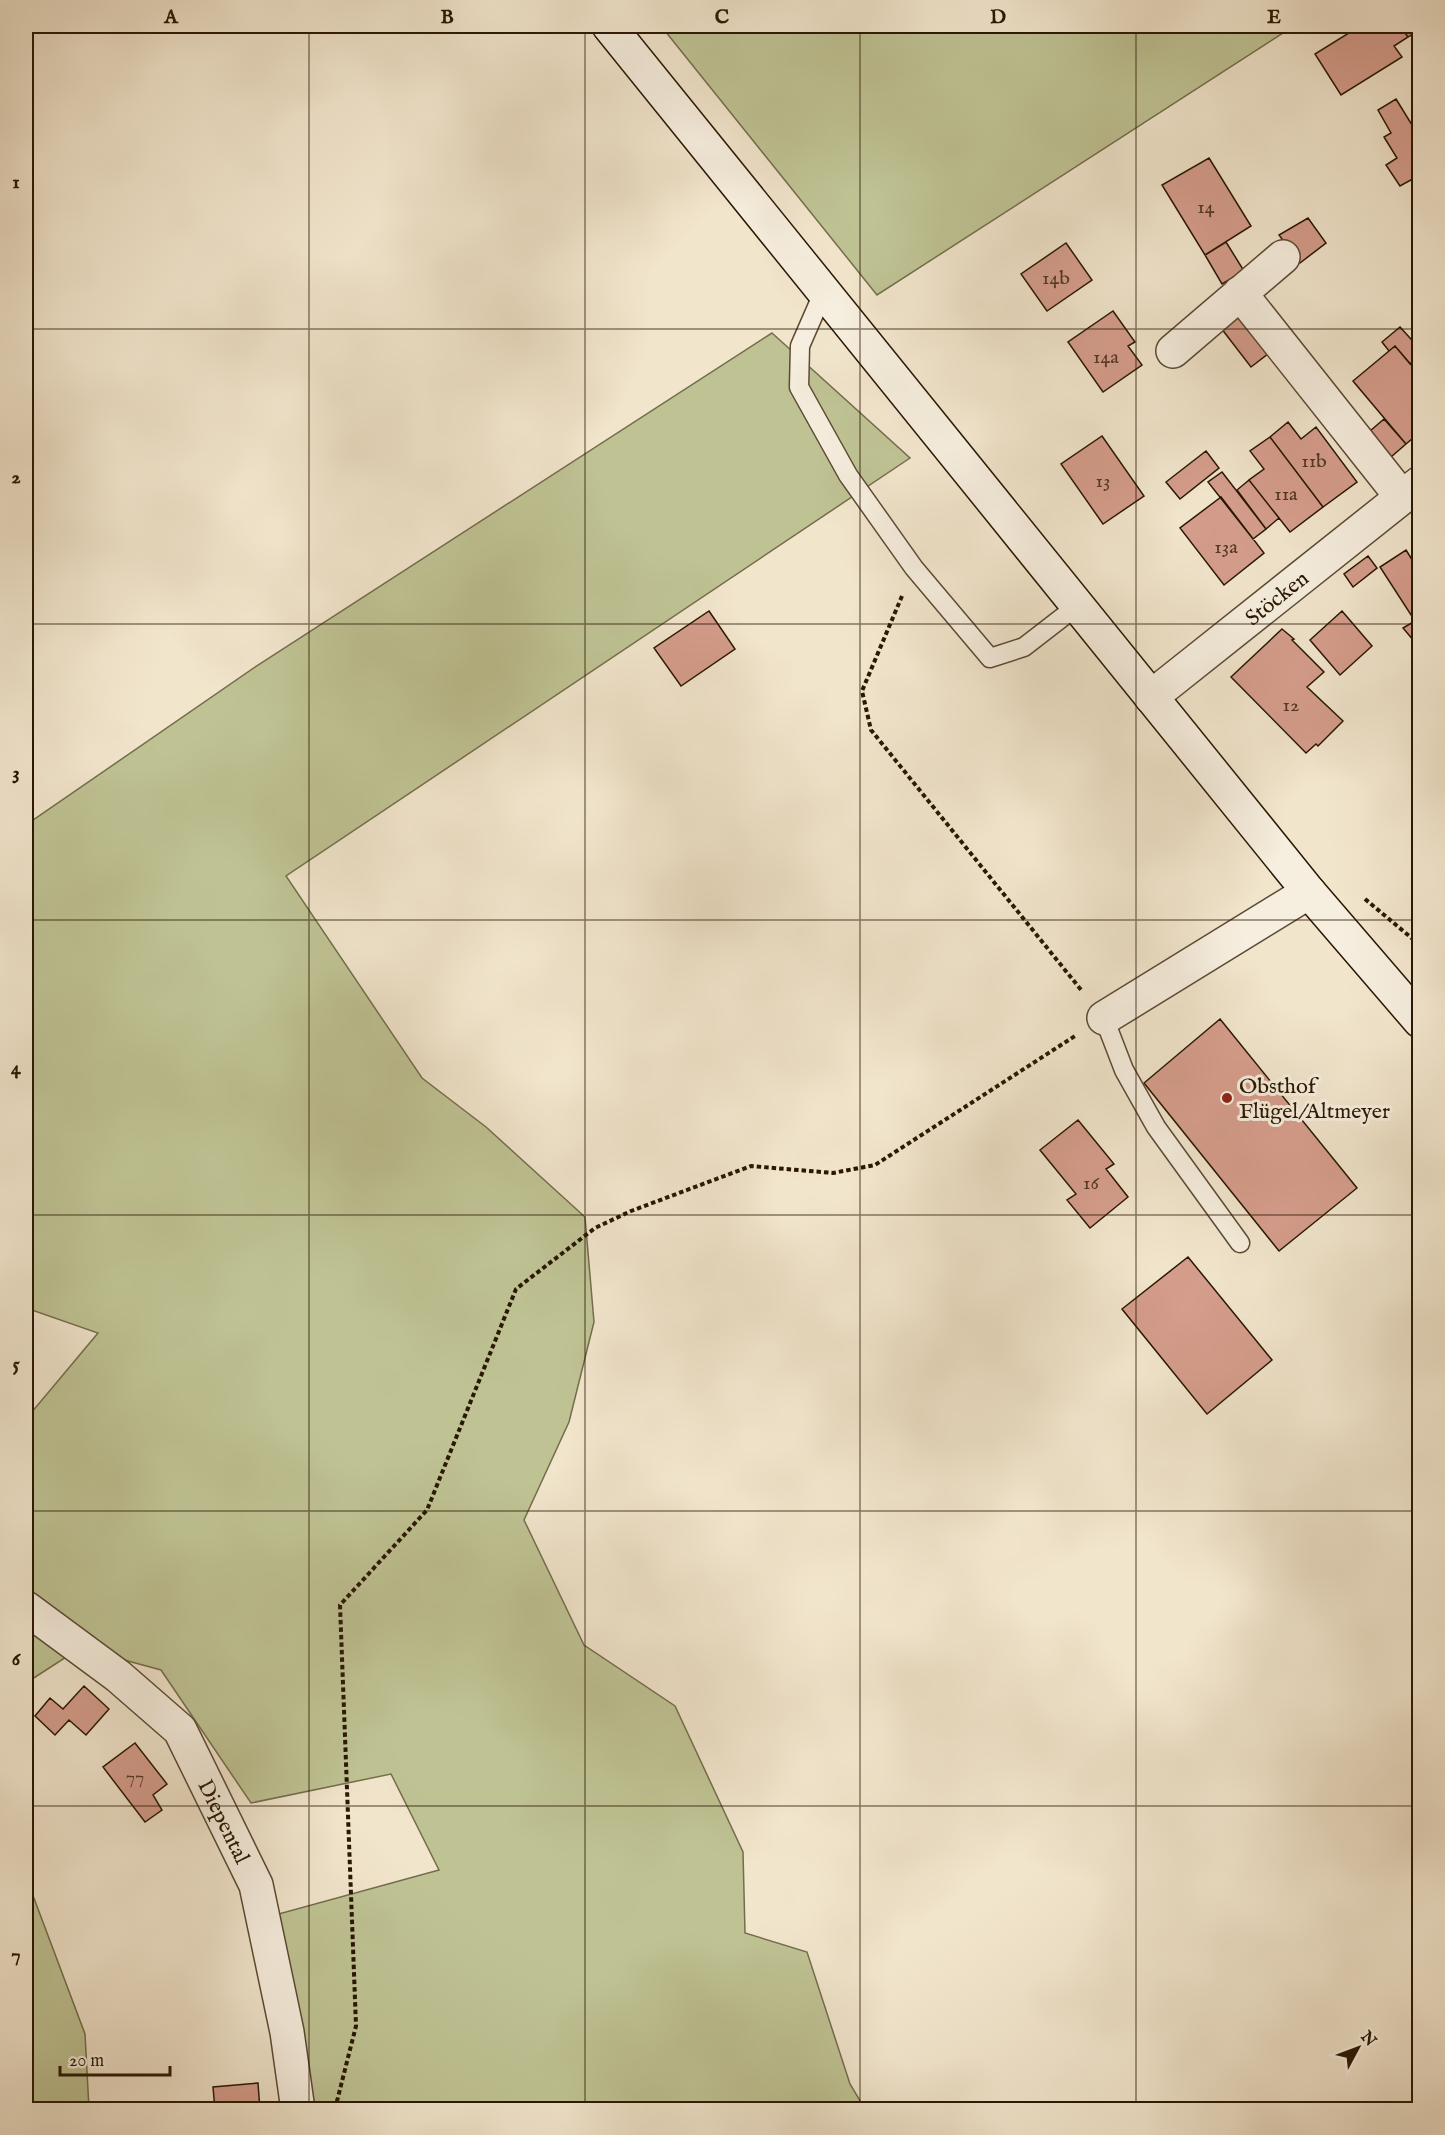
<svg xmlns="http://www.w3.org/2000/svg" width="1445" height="2135" viewBox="0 0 1445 2135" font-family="'IM FELL English',serif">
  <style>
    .green { fill: #bfc394; stroke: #746d4c; stroke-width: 1.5 }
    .building { fill: #d59d8c; stroke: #291703; stroke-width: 1.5 }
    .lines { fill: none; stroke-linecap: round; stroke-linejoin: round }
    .service-casing { stroke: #5b4a35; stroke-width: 21 }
    .minor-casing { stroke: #5b4a35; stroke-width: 36 }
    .secondary-casing { stroke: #291703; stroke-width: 36 }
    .path { stroke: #291703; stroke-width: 4; stroke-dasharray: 4.5 3; stroke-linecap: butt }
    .service { stroke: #f6eede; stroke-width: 18 }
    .minor { stroke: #f6eede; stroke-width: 33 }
    .secondary { stroke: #f6eede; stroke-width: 33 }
    .grid { fill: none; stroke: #291703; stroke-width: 1.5; stroke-opacity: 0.55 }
    .poi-dot { fill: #8f2418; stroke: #f6eede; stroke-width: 2 }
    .labels { text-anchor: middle; stroke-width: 6; stroke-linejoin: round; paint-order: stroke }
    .number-label { font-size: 20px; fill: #543825 }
    .street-label { font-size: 22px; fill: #291703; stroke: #f6eede }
    .poi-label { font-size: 22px; fill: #291703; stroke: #f6eede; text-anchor: start }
    .neatline { fill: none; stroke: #291703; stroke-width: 2 }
    .grid-label { font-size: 20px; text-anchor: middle; font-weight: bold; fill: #291703 }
  </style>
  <rect width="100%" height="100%" fill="#f1e5cc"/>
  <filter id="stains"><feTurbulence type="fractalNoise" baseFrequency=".00333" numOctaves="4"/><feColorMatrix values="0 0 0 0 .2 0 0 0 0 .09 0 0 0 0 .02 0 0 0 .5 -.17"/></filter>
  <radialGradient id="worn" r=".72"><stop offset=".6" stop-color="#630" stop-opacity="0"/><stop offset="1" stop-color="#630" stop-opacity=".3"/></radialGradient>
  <path class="green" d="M661 26H1294L877 295Z
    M772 333 910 458 286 876 422 1078 486 1127 585 1217 594 1322 569 1422 524 1520 584 1645 675 1706 743 1852 745 1933 807 1952 850 2084 865 2109H304L264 1918 439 1870 391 1774 251 1803 161 1670 80 1648 26 1683V1419L98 1333 26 1308V825L258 665Z
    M26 1877 85 2034 89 2109H26Z"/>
  <path class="building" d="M1360 26H1400L1408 37 1394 46 1402 57 1341 95 1315 54Z
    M1400 26H1420V30L1408 37Z
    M1396 99 1412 125 1420 121V175L1400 186 1386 165 1397 158 1384 137 1391 133 1378 110Z
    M1209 158 1251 226 1205 255 1162 185Z
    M1308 218 1326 243 1300 263 1279 235Z
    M1226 242 1244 271 1222 284 1205 255Z
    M1066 243 1092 280 1047 311 1021 274Z
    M1113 311 1135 342 1128 346 1142 365 1103 392 1068 342Z
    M1238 314 1269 353 1251 367 1221 328Z
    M1400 327 1420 349V355L1410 364 1395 346 1389 351 1382 342Z
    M1395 346 1420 375V432L1406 444 1353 381Z
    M1384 419 1406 444 1391 457 1370 431Z
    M1288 422 1301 439 1316 427 1357 482 1323 507 1270 437Z
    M1102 436 1144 496 1103 524 1061 464Z
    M1270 437 1323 507 1290 532 1249 480 1264 469 1250 451Z
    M1206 451 1219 468 1180 499 1166 482Z
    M1222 472 1266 529 1253 539 1208 482Z
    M1249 480 1279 518 1266 529 1237 490Z
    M1221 497 1264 553 1224 585 1180 528Z
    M1406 550 1416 566 1420 564V637L1414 641 1403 628 1415 621 1380 567Z
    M1368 556 1377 568 1353 587 1344 574Z
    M709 611 735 649 681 686 654 648Z
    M1342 611 1372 646 1340 675 1310 640Z
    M1282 629 1294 639 1292 640 1324 672 1307 687 1343 721 1318 746 1316 744 1306 753 1231 677Z
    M1220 1019 1357 1188 1279 1251 1144 1083Z
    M1078 1120 1114 1164 1106 1169 1128 1197 1090 1228 1067 1200 1076 1194 1040 1150Z
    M1188 1257 1272 1360 1207 1414 1122 1309Z
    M84 1686 109 1709 86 1735 69 1720 55 1735 35 1716 50 1698 63 1709Z
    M135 1743 167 1784 153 1795 162 1810 145 1822 103 1767Z
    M258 2083 260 2110H215L213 2087Z"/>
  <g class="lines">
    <g class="service-casing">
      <path id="service" d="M824 291 800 346 799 387 848 475 914 568 990 658 1024 647 1077 606
        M1104 1018 1124 1070 1156 1127 1240 1243"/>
    </g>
    <g class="minor-casing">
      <g id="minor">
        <path d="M1240 293 1401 496"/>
        <path d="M1173 351 1283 257"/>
        <path id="s1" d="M1151 697 1420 483"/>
        <path d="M1104 1018 1309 892"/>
        <path id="s2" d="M26 1608 118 1676 180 1730 256 1885 287 2032 298 2110"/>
      </g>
    </g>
    <g class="secondary-casing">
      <path id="secondary" d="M609 26 1309 892 1420 1021"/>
    </g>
    <path class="path" d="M902 596 862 691 871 730 1082 991
      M1365 899 1420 945
      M335 2109 356 2026 340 1605 427 1510 516 1289 595 1228 631 1211 751 1166 833 1173 875 1165 1075 1036"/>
    <use href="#service" class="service"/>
    <use href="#minor" class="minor"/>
    <use href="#secondary" class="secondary"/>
  </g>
  <path class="grid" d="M309 26V2110M585 26V2110M860 26V2110M1136 26V2110M26 329H1420M26 624H1420M26 920H1420M26 1215H1420M26 1511H1420M26 1806H1420"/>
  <circle class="poi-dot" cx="1227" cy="1098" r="6"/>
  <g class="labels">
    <g class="number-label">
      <text x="1206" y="213">14</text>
      <text x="1056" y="284">14b</text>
      <text x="1106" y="363">14a</text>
      <text x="1314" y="467">11b</text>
      <text x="1103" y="487">13</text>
      <text x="1286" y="500">11a</text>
      <text x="1226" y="553">13a</text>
      <text x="1291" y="711">12</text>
      <text x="1091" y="1189">16</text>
      <text x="135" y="1783">77</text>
    </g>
    <g class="street-label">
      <text dy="8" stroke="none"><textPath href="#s1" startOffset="160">Stöcken</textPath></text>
      <text dy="8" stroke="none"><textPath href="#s2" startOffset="298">Diepental</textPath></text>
    </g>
    <g class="poi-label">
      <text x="1239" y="1093">Obsthof<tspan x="1239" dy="25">Flügel/Altmeyer</tspan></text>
    </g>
  </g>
  <rect width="1445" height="2135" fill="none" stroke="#f1e5cc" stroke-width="66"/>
  <g transform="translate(1358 2048) rotate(49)" stroke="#f6eede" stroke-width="4.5" paint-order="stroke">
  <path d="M0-4.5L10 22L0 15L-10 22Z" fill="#291703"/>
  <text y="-9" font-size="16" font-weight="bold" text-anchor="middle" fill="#291703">N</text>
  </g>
  <path d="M60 2066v9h110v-9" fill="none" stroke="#291703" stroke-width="3"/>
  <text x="69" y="2066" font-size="18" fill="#291703" stroke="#f6eede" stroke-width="4.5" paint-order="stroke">20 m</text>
  <rect x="33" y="33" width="1379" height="2069" class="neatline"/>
  <g class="grid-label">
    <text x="171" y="23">A</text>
    <text x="447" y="23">B</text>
    <text x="722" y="23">C</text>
    <text x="998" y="23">D</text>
    <text x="1274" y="23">E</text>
    <text x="16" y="188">1</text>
    <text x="16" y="483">2</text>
    <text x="16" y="779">3</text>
    <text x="16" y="1074">4</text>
    <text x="16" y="1370">5</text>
    <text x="16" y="1665">6</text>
    <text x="16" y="1961">7</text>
  </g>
  <rect width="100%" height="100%" filter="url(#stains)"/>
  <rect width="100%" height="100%" fill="url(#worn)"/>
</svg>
